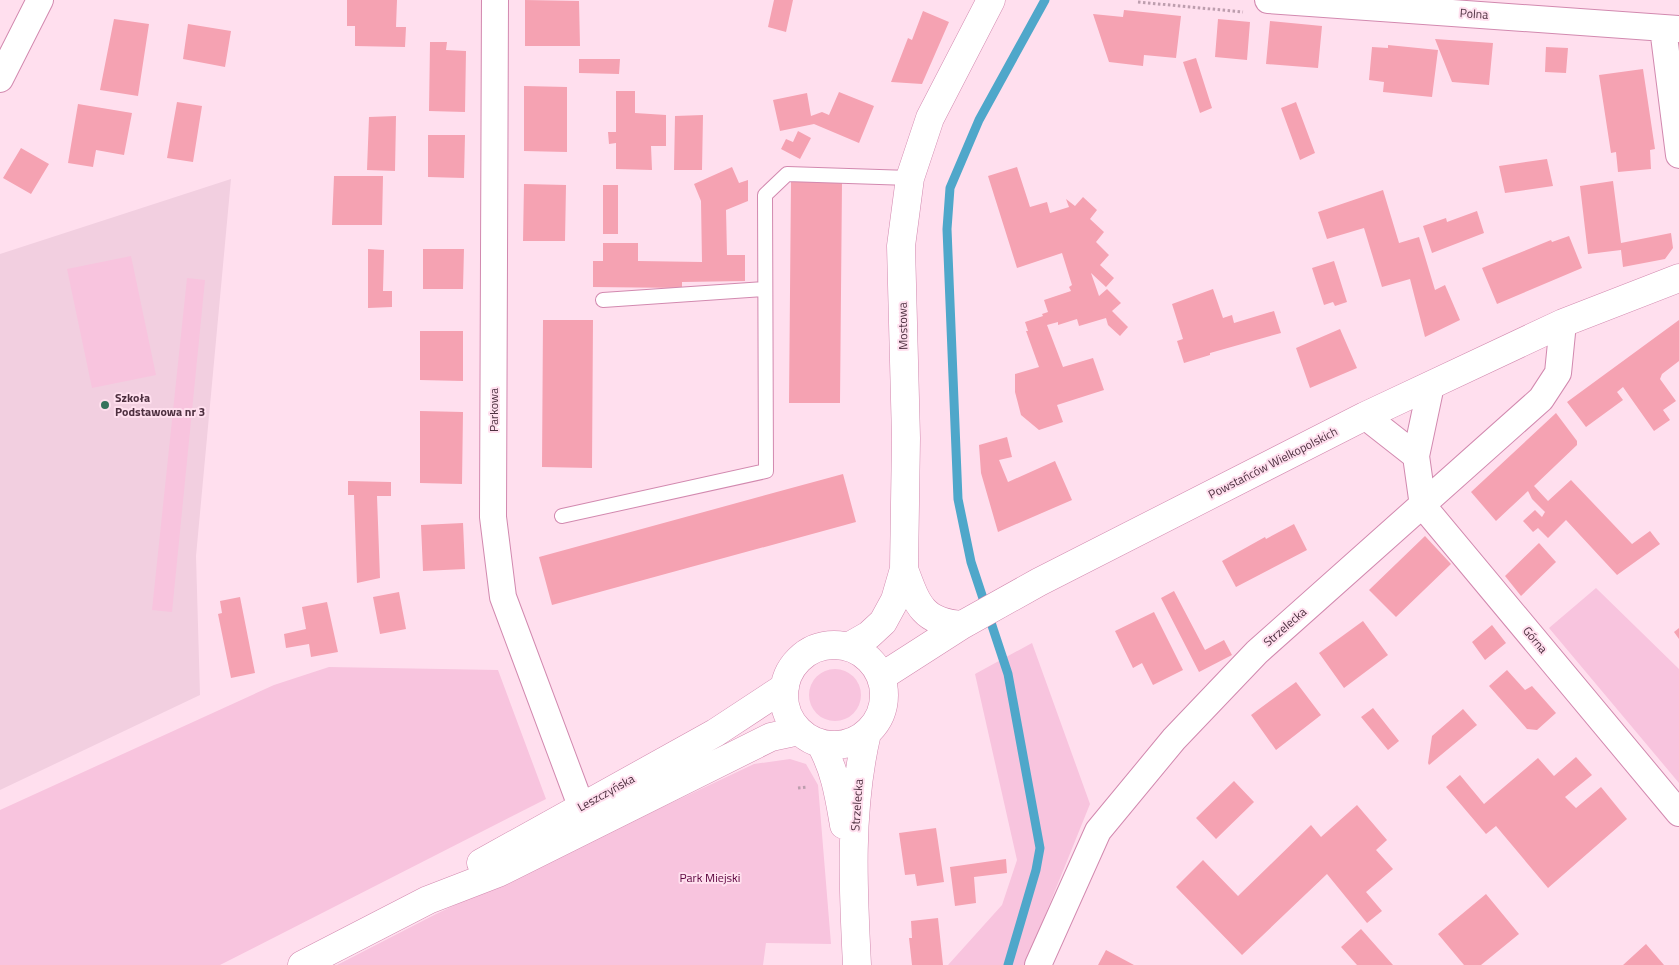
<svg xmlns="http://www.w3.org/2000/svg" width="1679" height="965" viewBox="0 0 1679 965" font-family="'Titillium Web',sans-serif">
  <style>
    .built { fill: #f2cfe0 }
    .green { fill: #f8c4de }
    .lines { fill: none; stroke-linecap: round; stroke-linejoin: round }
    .stream { stroke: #4fa7ca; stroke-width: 9 }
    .building { fill: #f5a2b2 }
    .lane-casing { stroke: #d289af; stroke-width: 16 }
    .street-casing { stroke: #d289af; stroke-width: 28 }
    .secondary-casing { stroke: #d289af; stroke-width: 29 }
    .path { stroke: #bd9eae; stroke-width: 3; stroke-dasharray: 2.5 2.5; stroke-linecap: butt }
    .lane { stroke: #fff; stroke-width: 14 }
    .street { stroke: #fff; stroke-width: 26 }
    .secondary { stroke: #fff; stroke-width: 28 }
    .poi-dot { fill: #37735d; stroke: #ffdfee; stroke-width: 2 }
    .labels { text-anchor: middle; stroke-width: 4; stroke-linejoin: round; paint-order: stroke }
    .street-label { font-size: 12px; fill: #4d2f3f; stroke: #ffdfee }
    .poi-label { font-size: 12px; font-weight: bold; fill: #4d2f3f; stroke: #ffdfee; text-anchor: start }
    .park-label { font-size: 12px; fill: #5c043e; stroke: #ffdfee }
  </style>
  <rect width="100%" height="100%" fill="#ffdfee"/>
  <path class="built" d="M231 179 196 556 200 695 0 790V254Z"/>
  <path class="green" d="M131 256 156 375 92 388 67 269Z
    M187 278 205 280 172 612 152 610Z
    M1596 588 1679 669V783L1549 628Z
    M1032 643 1090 804 1025 965H948L1002 905 1017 860 975 674Z
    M329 667 498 670 546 799 220 965H0V810L274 685Z
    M809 695a26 26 0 1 1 52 0a26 26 0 1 1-52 0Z
    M790 759 806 764 818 785 831 944 766 943 763 965H337L436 914 754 764Z"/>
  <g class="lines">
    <path class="stream" d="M1008 965 1036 870 1040 848 1008 674 971 562 958 499 947 229 950 188 979 120 1045 0"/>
  </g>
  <path class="building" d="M347 0H397L396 27H406L405 47 355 46V26H347Z
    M525 0 579 1 580 46H525Z
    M774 0H793L786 32 768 27Z
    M1124 10 1181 16 1176 58 1144 55 1143 66 1109 62 1093 14 1123 17Z
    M923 11 949 22 922 84 891 82 908 38 912 40Z
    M114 19 149 24 138 96 100 90Z
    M1218 19 1250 22 1247 60 1215 57Z
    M1270 21 1322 26 1318 68 1266 64Z
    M188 24 231 31 225 67 183 59Z
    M1435 39 1493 43 1489 85 1452 82Z
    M430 42H447L446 50 466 51 465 112 429 111Z
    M1388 45 1438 50 1432 97 1383 92 1384 82 1369 80 1372 47 1388 48Z
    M1546 47 1568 48 1566 73 1545 72Z
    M1196 58 1212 108 1200 113 1183 62Z
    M579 59H620L619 74 579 73Z
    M1643 69 1655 149 1650 150 1651 169 1618 172 1616 152 1611 153 1599 75Z
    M524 86 567 87V152L524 151Z
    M616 91H635V113L666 115V146H651L652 170 616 169V143L609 144 608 132H616Z
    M839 92 874 106 859 143 814 124 780 131 773 100 807 93 811 116 822 112 829 115Z
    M177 102 202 106 193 162 167 158Z
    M1296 102 1315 153 1300 160 1281 108Z
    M78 104 132 113 124 155 96 150 93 167 68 163Z
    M703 115 702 170H674L675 116Z
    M396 116 395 171 367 170 369 117Z
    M798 131 811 138 800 159 781 149 786 139 793 142Z
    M428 135H465L464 178 428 177Z
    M21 148 49 164 31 194 3 178Z
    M1547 159 1553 186 1505 193 1499 166Z
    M732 167 739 183 748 180V201L726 210 727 255H745V281L682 282V288L593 287V261H603V243H638V261L702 262 701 201 694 184Z
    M1017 167 1030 207 1047 202 1050 213 1069 207 1066 199 1075 206 1083 197 1097 210 1090 219 1104 232 1096 242 1109 255 1100 265 1114 278 1106 287 1091 273 1099 296 1107 289 1121 303 1112 311 1128 327 1120 336 1108 325 1106 318 1079 326 1077 319 1058 325V322L1047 325 1063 367 1093 358 1104 390 1057 405 1063 422 1039 430 1021 415 1015 392V374L1039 367 1026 331H1028L1025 322 1043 316 1042 314 1048 312 1044 300 1071 291 1069 287 1072 285 1062 253 1017 268 988 176Z
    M334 176H383L382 225H332Z
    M1613 181 1621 243 1671 233 1673 248 1665 259 1623 267 1621 250 1588 254 1580 186Z
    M791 182H842L840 403H789Z
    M524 184 566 185 565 241H523Z
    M603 185H618V234H603Z
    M1383 190 1399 243 1419 237 1435 290 1445 285 1460 320 1425 337 1410 279 1382 287 1364 228 1327 239 1318 212Z
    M1477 211 1484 233 1432 253 1423 226 1446 218 1447 222Z
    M1569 236 1582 268 1497 304 1482 268 1551 240 1552 242Z
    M368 249 384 250 383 291H392V307L368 308Z
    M423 249H464L463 289H423Z
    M1334 261 1347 302 1335 306 1333 302 1324 305 1312 268Z
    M1213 289 1223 318 1232 315 1234 323 1274 311 1281 333 1210 353V355L1184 363 1177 341 1183 339 1172 304Z
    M543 320H593L592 468 542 467Z
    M1679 320V361L1662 374 1660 379 1676 401 1663 410 1670 420 1654 431 1623 387 1617 392 1623 400 1586 427 1567 402Z
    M1340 329 1357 368 1310 388 1296 348Z
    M420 331H463V381L420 380Z
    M420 411 463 412 462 484 420 483Z
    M1556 413 1577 441V445L1534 486 1548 501 1571 480 1632 544 1650 531 1660 544 1617 575 1566 520 1548 538 1538 528 1533 532 1523 521 1535 510 1542 517 1545 512 1532 499 1528 491 1496 521 1471 492Z
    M1007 437 1012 457 999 460 1008 482 1055 461 1072 500 998 532 981 473 979 445Z
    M843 474 856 522 552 605 539 557Z
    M348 481 391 482V496H377L380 578 357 583 354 495H348Z
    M463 523 465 569 423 571 421 525Z
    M1294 524 1307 550 1236 587 1222 561 1265 537 1266 539Z
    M1425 536 1451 564 1396 617 1369 590Z
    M1539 543 1556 562 1521 596 1505 576Z
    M1174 591 1205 650 1224 640 1232 655 1199 672 1161 598Z
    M399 592 406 629 380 634 373 597Z
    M240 597 255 673 231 678 218 614 222 613 220 601Z
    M327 602 338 652 311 657 309 644 286 648 284 634 306 629 302 607Z
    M1154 612 1183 670 1153 685 1142 663 1133 668 1115 631Z
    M1363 621 1388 655 1344 688 1319 653Z
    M1492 625 1506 643 1485 660 1472 642Z
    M1679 628V639L1674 632Z
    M1507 670 1525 690 1532 686 1556 713 1537 730 1527 729 1489 686Z
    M1296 682 1321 715 1276 750 1251 715Z
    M1373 708 1399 741 1388 750 1361 717Z
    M1463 709 1477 725 1429 765 1428 763 1432 736Z
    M1576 757 1592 775 1565 797 1576 808 1601 787 1627 819 1548 888 1496 826 1486 834 1446 787 1460 775 1484 804 1538 758 1554 776Z
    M1234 781 1254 802 1216 839 1196 818Z
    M1357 805 1387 840 1376 850 1393 869 1366 892 1382 911 1367 923 1327 874 1242 955 1176 887 1203 860 1238 896 1311 825 1321 837Z
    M936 828 944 882 917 886 915 874 905 875 899 833Z
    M1006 859 1007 873 974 877 976 903 955 906 950 867Z
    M1486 894 1519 934 1481 965H1464L1438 934Z
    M938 918 943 965H912L909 938H912L911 921Z
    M1361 929 1393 965H1357L1341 947Z
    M1646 944 1664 965H1623Z
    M1106 950 1134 965H1098Z"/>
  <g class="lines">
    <g class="lane-casing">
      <path id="lane" d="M603 300 765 289
        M562 516 766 471 765 195 787 174 910 178"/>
    </g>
    <g class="street-casing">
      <path id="street" d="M495 0 493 517 503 597 581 806
        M1268 0 1679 29
        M1663 28 1679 155
        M0 79 40 0
        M1431 385 1416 456 1423 506 1679 813
        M1365 416 1416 456
        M1038 965 1098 831 1174 739 1257 652 1541 399 1558 373 1563 323"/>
    </g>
    <g class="secondary-casing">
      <path id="secondary" d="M904 569C917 604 922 622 962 625
        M784 695a50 50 0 1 1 100 0a50 50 0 1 1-100 0Z
        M848 647 869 635 883 622 895 600 904 569 906 438 901 246 910 178 930 118 991 0
        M881 677 962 625 1039 582 1365 416 1563 323 1679 278
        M820 743C835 769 839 796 844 825
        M481 863 715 733 785 687
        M302 965 428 900 498 873 771 737 799 731
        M857 965C853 888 849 809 867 733"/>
    </g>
    <path class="path" d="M1138 2 1243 12
      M798 788 807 787"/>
    <use href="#lane" class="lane"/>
    <use href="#street" class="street"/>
    <use href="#secondary" class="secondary"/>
  </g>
  <circle class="poi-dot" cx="105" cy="405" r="5"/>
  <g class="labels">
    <g class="street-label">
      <text transform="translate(1474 14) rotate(4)" y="4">Polna</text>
      <text transform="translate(903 326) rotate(-91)" y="4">Mostowa</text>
      <text transform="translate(494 410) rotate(-90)" y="4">Parkowa</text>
      <text transform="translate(1273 463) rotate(-27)" y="4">Powstańców Wielkopolskich</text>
      <text transform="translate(1285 627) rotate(-41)" y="4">Strzelecka</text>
      <text transform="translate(1535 640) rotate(50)" y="4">Górna</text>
      <text transform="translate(606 793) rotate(-29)" y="4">Leszczyńska</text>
      <text transform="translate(857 805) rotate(-86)" y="4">Strzelecka</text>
    </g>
    <g class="poi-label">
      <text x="115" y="402">Szkoła<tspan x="115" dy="14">Podstawowa nr 3</tspan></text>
    </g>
    <g class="park-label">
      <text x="710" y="882">Park Miejski</text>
    </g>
  </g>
</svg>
